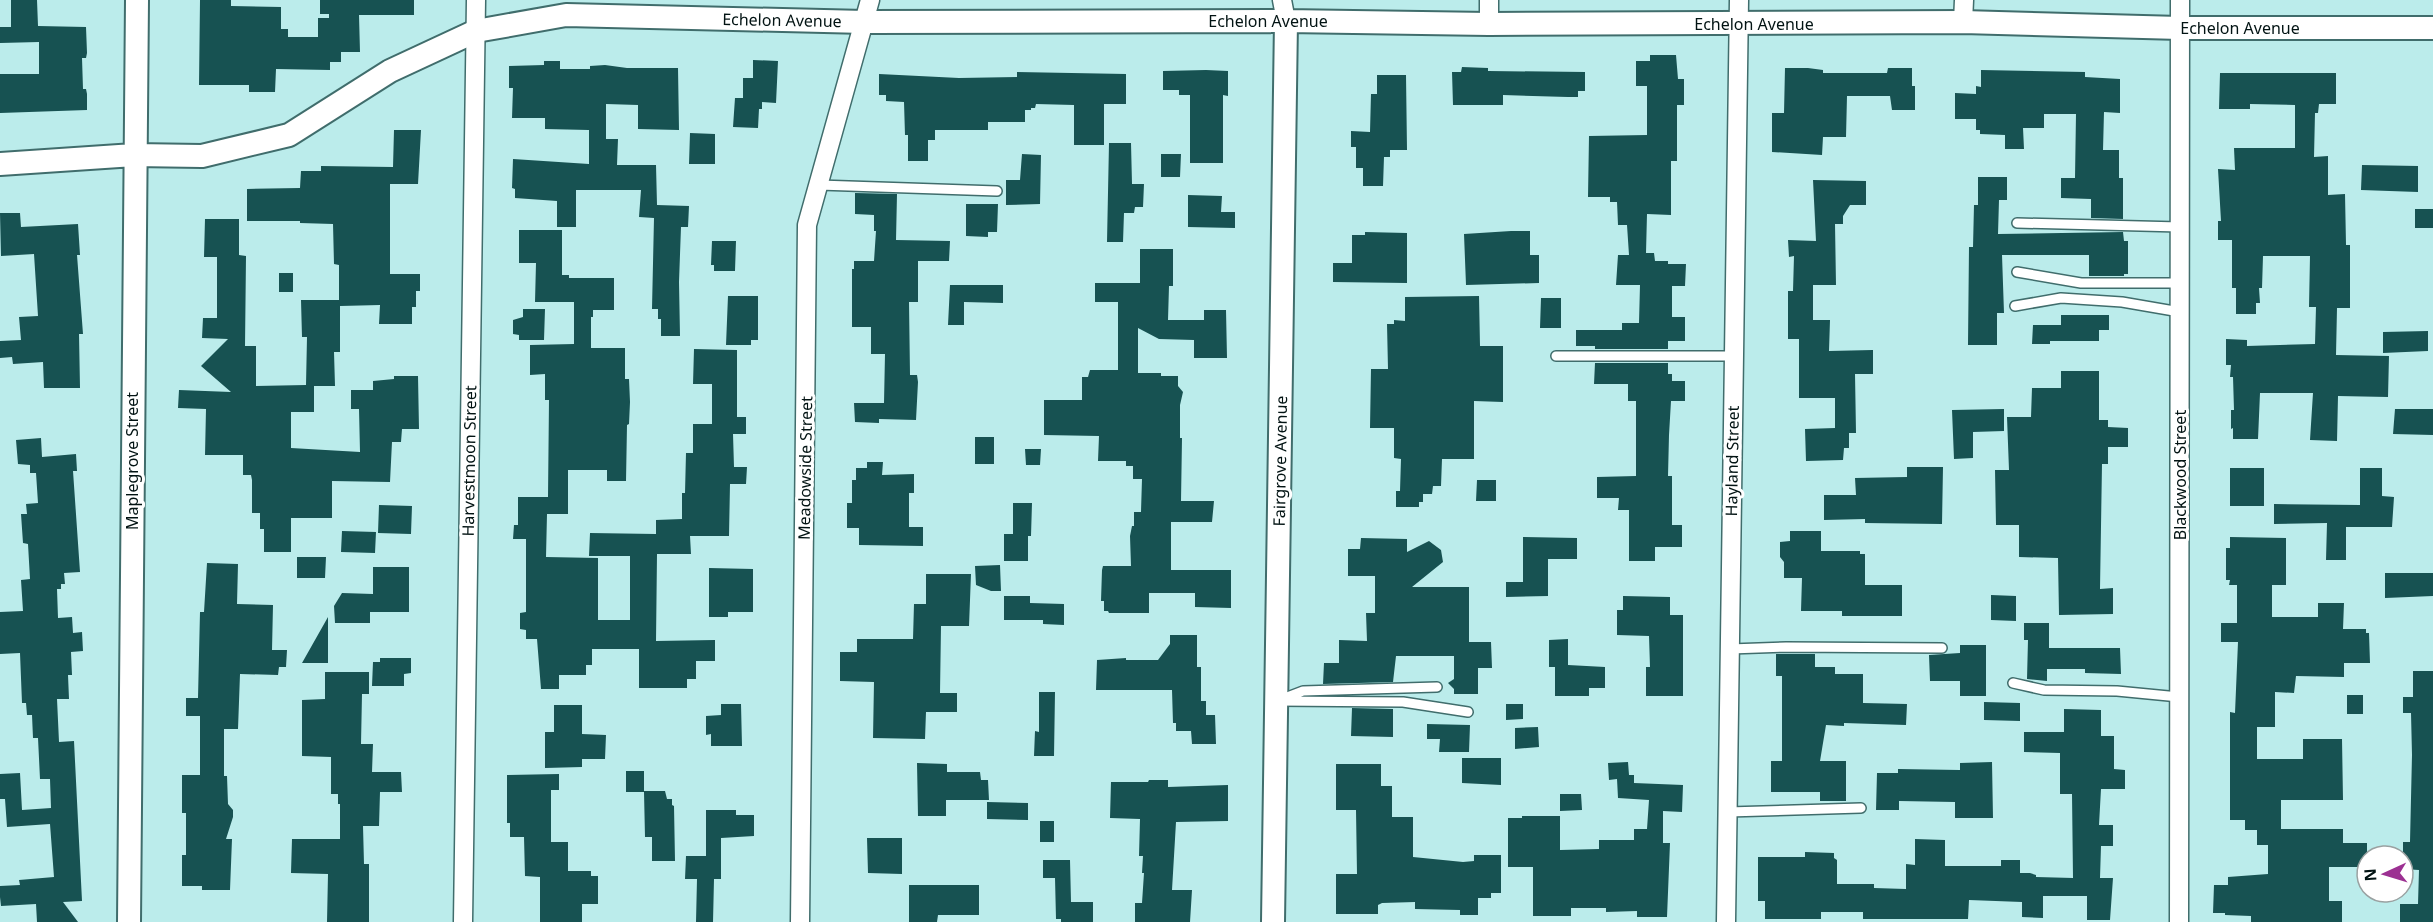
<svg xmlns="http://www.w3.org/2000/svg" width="2433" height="922" viewBox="0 0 2433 922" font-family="'Noto Sans',sans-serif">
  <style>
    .building { fill: #175252 }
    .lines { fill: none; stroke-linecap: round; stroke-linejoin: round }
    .service-casing { stroke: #406d6c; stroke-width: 12 }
    .minor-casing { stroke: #406d6c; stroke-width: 21 }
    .tertiary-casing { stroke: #406d6c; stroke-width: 26 }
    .service { stroke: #fff; stroke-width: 9 }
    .minor { stroke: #fff; stroke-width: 18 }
    .tertiary { stroke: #fff; stroke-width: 22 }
    .labels { text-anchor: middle; stroke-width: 6; stroke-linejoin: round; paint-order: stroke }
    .street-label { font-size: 16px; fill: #021313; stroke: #fff }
  </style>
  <rect width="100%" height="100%" fill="#bbeceb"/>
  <path class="building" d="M11 0H37L38 26 86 27 87 53 86 58H82L83 89H86L87 94V110L0 113V74H39V42L0 43V27H11Z
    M200 0H231V6L281 7V29H288V37H318V18H329V14H320V0H414V15H359L360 52H341V62H330V70L276 69 275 92H249V85H199Z
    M1650 55H1676L1678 79H1684V105H1677V161H1671V215L1647 214 1646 253H1654L1655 261H1668V264H1686L1685 286H1672V317H1685V341H1668V349H1595V346H1576V330H1622V323H1639L1640 285H1616L1618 255H1629L1627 225H1618L1617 202H1610V197H1588L1589 136 1647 135V86H1636V61H1650Z
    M753 60 778 61 776 103 762 102V109H759L758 128 733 127 735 98H743V78H753Z
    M544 61H560V69H590V66L605 65 627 68H678L679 130 638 129V105L606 104V139H618L617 165H656L657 205 689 206 688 227H681L679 282 680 336H661V319H658V309H652L654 218 639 217 641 190H576V227H557V201L515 198V189L512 188 513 159 589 164V130L545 129V118H512L513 88H509V66L544 65Z
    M1462 67 1488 68V71L1585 72V91H1578V97H1568L1503 95V105H1453L1452 72H1461Z
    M1785 68H1808L1823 70V73H1887L1888 68H1912V86H1915V110H1892L1890 96H1847L1846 137H1823L1822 155 1772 152V113H1784Z
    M1206 70 1228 71V96L1223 95V163H1190V95H1179V90H1163V71Z
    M1981 70 2085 72V77L2120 79V113L2104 112 2103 150H2119V178H2123V219L2091 218V199L2061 198V178H2075L2076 114H2044V128H2023L2024 149H2005V135L1980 134V130H1976V119H1955V93L1976 94V86L1981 87Z
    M1017 72 1126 74V104H1104V145H1074V105L1036 104 1035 108H1031V110H1025V122H988V130H935V140H928V161H908V135H905L904 102 886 101V95H879V74L959 78 1017 77Z
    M2220 73H2336V104H2319L2318 113H2315L2314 157 2328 156V195L2345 194 2346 245H2350V308H2337L2336 355 2389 356 2388 397 2338 396 2337 441 2310 440 2313 393H2260L2258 439H2233V428L2231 429V410H2234L2233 377H2230L2231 365H2226V339L2247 340V346L2315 344 2316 307H2309L2310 256H2263L2262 288H2259L2260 303H2256V314H2236V288H2232V240H2218V221H2221L2218 169 2235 170 2234 148H2295V105L2250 104V109H2219Z
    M1377 75H1406L1407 150H1390V157H1384L1383 186H1363V168H1356V147H1351V131L1370 132 1371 94H1377Z
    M394 130H421L418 184H390V274H420V291H416V307H412V324H379L380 305 340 306V352H334L335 386H314V412H291V448L360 452 359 409H351V390H373V381L394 379V376H418L419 429H402L401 442H392L390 482 332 481V518H291V552H264V529H260V513H252V480L251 475H243V455H205L206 409 178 408 179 390 231 392 201 366 228 339 202 338 203 318H217V257H204L205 219H239V255L246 256 245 346H256V386L306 385 307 337H302L301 300H339V265L334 264 333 224 300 223V221H247V189L300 188 301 171H321V166L393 167Z
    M690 133 715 134V164H689Z
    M1109 143H1131L1132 184H1144L1143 207H1135L1134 213H1124L1123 242H1107Z
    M1022 154 1041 155 1040 204 1006 205V180H1020Z
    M1161 154H1181L1180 177H1161Z
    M2362 165 2418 166V192L2361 190Z
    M1978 177H2007V200H1999L1998 234 2123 232 2124 241H2128V274H2124V276H2089V255H2002L2004 313H1997V345H1968L1969 247H1973L1974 205H1978Z
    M1813 180 1866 181V205H1850L1843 216V224H1835L1836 285H1813V320H1830L1829 351 1873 350V374H1855L1856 433H1849V448H1844L1843 460 1806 461 1805 429 1835 428V398H1799V339H1788V291H1793L1794 256 1789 257 1788 240 1816 241Z
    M855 193 897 194 896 240 950 241 949 261H918V302H909L910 375H917L918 382 916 420 879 419V423L855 422 854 403H884L885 354H871V327H852V269H854V261H874L876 231H874V215L855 214Z
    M1188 195 1222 196 1221 212H1235V228L1188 227Z
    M966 204H998L997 232H988V237L966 236Z
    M2415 209H2433V228H2415Z
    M0 213H20L21 227 78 224 80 255H77L83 334H79L80 388H44L43 362 13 364 12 357 0 358V341L21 340 19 317 38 316 34 254 1 256Z
    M519 230H562V275H569V278H614V310H593V317H591V348H625V379H629L630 402 629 424 627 425 626 481H607V470H568V514H547L546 557 598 558V620H630V556H589L590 533 656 534V520L682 519V493H685L686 453H693V424H712V384H693L694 349 737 350V417H746V434H733L734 467H747L746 484H730L729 536H690L691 554H657L656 641 715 640V661H696V679H687V688H639V649H592V665H586V675H559V689H541L537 639H526V630L520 629V613L526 612V539H513L514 525H518V497H548L549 400H545V374L530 375V345L574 344V302H535L536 263H519Z
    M1511 231H1530V255H1539V283L1466 285 1464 234Z
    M1365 232 1407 233V283L1333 282V263H1352V235H1365Z
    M712 241H736L735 271H714V265H711Z
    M1140 249H1173V286H1169L1168 320H1204V310H1226L1227 358H1194V340L1159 339 1138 328V373H1161V376H1178V386L1183 392 1180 405V438H1182L1181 501H1214L1212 522H1171V570H1231V608L1195 607V593H1149V613H1109L1108 611H1104V601H1101L1102 570 1103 566H1131L1130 536 1132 526H1134V512H1141L1142 479H1133V466H1126V461H1098L1099 436 1044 435V400H1082V377H1088L1090 370H1118V302H1095V283H1140Z
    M279 273H293V292H279Z
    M950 285H1003V303L964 302V325H948Z
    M728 296H758V340H751V345H726Z
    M1479 296 1480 346H1503V402L1474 401V459H1442L1441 486H1433L1432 494H1423V502H1419V507H1396V491H1400L1401 459 1394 458V428H1370L1371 369H1388L1387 324H1394V320L1405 321V297Z
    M1541 298H1561V328H1540Z
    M523 309H545L544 340H519V335L513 334V320L523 317Z
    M2061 315H2109V330H2099V341H2050V344H2032L2033 325H2061Z
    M2428 331V351L2383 353V332Z
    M1595 363H1668V374H1672V381H1685V401H1671L1669 435 1668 476H1672V525H1682V547H1655V561H1629V510H1618L1619 498H1597V477L1636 476V401H1628V384H1594Z
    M2061 371H2099V420H2108V427L2128 428V447H2108V464H2102L2100 589 2113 588V614L2059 615 2058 558 2019 557V525H1996L1995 470H2009L2007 417H2031L2032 388H2061Z
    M2004 409V431L1973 432V458L1954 459 1952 410Z
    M2395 409H2433V435L2393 434Z
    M975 437H994V464H975Z
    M41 438 42 457 76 454 77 471H73L80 572 64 573 65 584H61V589H57L58 618 72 617 73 633 82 632 83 651 71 652 72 675H68L69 699H57L59 742 74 741 82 901 63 902 78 922H37L36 904 1 906 0 897V886L20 885 19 880 54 877 50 824 7 827 5 799H0V774L20 773 22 810 51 808 50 779H40L38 738H33L32 715H27L26 703H22L20 653 0 654V612L23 611 21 580 30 579 28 544 23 543 21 514H27L26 504 38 503 36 473H30V465L18 464 16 440Z
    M1025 449H1041L1040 465H1026Z
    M867 462H883L882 475 914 474V493H909V527H923V546L859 545V528H847V503H852V480H856V468H867Z
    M1907 467H1943L1942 524 1865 523V519L1824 520V495H1856L1855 478 1907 477Z
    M2230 468H2264V506H2230Z
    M2360 468H2382V496L2394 497 2392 527H2346V560H2326L2327 523 2274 524V504L2360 505Z
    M1477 480H1496V501H1476Z
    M1013 503H1032L1031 536H1028V561H1004V534H1013Z
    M379 505 412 506 411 534 378 533Z
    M342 531 376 532 375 553 341 552Z
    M1790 531H1821V551H1860V554H1865V585H1902V616H1842V611H1801L1802 578H1784V562L1780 557V542L1790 541Z
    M1523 537 1577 538V559H1548V596L1506 597V582H1523Z
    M2230 537 2286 538V585H2272V617H2318V603H2344L2343 629H2366V633H2369L2370 663H2344V677L2296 676 2294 693 2275 692V727H2257V759H2303V739H2342L2343 800H2281V829H2343V843H2367V867H2329V901H2342V922H2251V916L2225 915V913H2213L2214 885H2228V877L2268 874V845H2257V830H2245V820H2230V712L2235 713 2238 642H2221V623H2237V585H2229L2230 580H2226V548H2230Z
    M1361 538 1407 539V552L1429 541 1441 550 1443 562 1412 587H1469V642H1491L1492 668H1478V694H1454V689L1448 683 1454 679V656H1396L1393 682 1323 684 1324 663H1339V640L1367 641 1366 613H1375V576H1348V549H1360Z
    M297 557H326L325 578H297Z
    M207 563 238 564 237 604 273 605 272 650H287L286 667H279L278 675 240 674 238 729H224V776H227L228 804 233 810V817L226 839H232L230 890H202V886H182V855H186V813H182V775H200V716H186V698H198L200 612H204Z
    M1000 565 1001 591H991L976 585 975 566Z
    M373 567H409V612H370V623H335L334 606 342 593 373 594Z
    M709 568 753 569V612H728V617H709Z
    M2385 573H2433V596L2385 598Z
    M926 574H971L969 626H941L940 693H957V712H926L925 739 873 738 874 682 840 681V652H857V639H913L914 604H926Z
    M1991 595 2016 596V621L1991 620Z
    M1004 596H1030V603L1064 604V625L1043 624V620H1004Z
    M1623 596 1670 597V615H1683V696H1646V667H1650L1649 636 1617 635V610H1623Z
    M328 617V663H302Z
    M2024 623H2049V648H2120L2121 674 2085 673V669H2047V681L2027 679 2028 640H2024Z
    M1170 635H1197V667H1201V701H1206V715H1215L1216 744H1192L1191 731H1176V723H1173L1172 690H1096L1097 660 1126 658V660H1158L1170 644Z
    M1568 639V665L1605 667V688H1589V696H1555V667H1549V640Z
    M1960 645H1986V696H1960V681H1930L1929 655 1960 653Z
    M1776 654H1815V667H1835V674H1863V703L1907 704 1906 725 1844 723V726L1826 725 1820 761H1846V801H1820V792H1771V761H1782V676H1776Z
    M380 658H411V673L404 674V686H372L373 662H380Z
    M2413 671H2433V922H2400V904H2418L2419 870 2403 869V842H2410L2412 755 2411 713H2403V697H2413Z
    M325 672H369V694H362L361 744H373L372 772H401L402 792H380L379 826H363L364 864H369V922H327L328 874 291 873 292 839H340V804H338V794H331V757L302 756V700L325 699Z
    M1039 692H1055L1054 756H1034L1035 731 1039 732Z
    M2347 695H2363V714H2347Z
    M1984 702 2020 703V721L1984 720Z
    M721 704H741L742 746H711V734L706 735V716L721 715Z
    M1506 704H1523V719L1506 720Z
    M554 705H582V734L606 735 605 759H582V767L545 768V732H554Z
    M1352 708 1393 709V737L1351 736Z
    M2064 709 2101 710V736H2114V769L2125 770V789H2101L2099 825H2113V846H2101L2100 878H2113L2110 920H2087V896H2043V918L2022 917V902L1969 900 1968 919H1863V912H1821V919H1765V901H1758V857H1805V852L1834 853V858L1837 860V884H1874V888L1906 889V864L1915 865V839L1945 840V866H2001V860H2020V873H2030L2036 875V877L2073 878 2072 794H2060V753L2024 752V732H2064Z
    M1427 724 1470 725 1469 752H1439L1440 739H1427Z
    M1538 727 1539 747 1515 749V728Z
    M1462 758H1501V785L1462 783Z
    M1628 762 1629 775H1634V783L1683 785 1682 812 1663 811V843H1670L1667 917H1637V911L1606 912V908H1571V916H1533V867H1508V818H1522V816H1560V850L1599 849V840H1634V829H1647L1649 800 1618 798 1617 779 1609 780 1608 763Z
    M1992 762 1993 818H1955V802L1899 801V810H1876L1877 773H1898V769L1960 770V763Z
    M917 763 947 764V772H980L981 780H988L989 800H946V816H918Z
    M1336 764H1381V786H1392V817H1413V857L1463 862 1474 861V855H1501V893H1491V898H1478V915H1460V910L1415 909V902L1382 903 1378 905V914H1336V874H1357L1356 810H1336Z
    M626 771H644V791H665L667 799H672V805L674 806 675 861H652V837H645L644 792H626Z
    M559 774V790H551V842H568V871H591V876H598V904H582V922H540V877L525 876 524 837H510V823H507V775Z
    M1149 780H1168V787L1228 785V821L1176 822 1172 890H1192L1190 922H1135V903H1142L1144 873H1142L1143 856H1139L1140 819 1110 818 1111 782H1148Z
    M1560 794H1581L1582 810 1560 811Z
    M987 802 1028 803V820L987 819Z
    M706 810H736V815H754V836L721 838V879H714L713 922H696L697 879H685L686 856H706Z
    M1040 821H1054V842H1040Z
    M867 838H902V874L868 873Z
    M1043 860H1070L1071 902H1093V922H1061V919H1056L1055 878H1043Z
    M909 885H979V915H938L937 922H909Z"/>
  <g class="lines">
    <g class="service-casing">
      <path id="service" d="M819 185 997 191
        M2017 223 2180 227
        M2017 272 2081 283H2180
        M2015 306 2061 298 2122 302 2180 312
        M1556 356H1733
        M1730 649 1786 647 1942 648
        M2013 683 2044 690 2117 691 2179 697
        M1282 699 1303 691 1437 687
        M1277 701 1403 702 1468 712
        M1728 812 1861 808"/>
    </g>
    <g class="minor-casing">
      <path id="minor" d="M1282 0 1286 21
        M1963 22 1964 0
        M1489 24V0
        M463 922 476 0
        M800 922 807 225 870 0
        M1726 922 1739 0
        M2179 922 2180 0"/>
    </g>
    <g class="tertiary-casing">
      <path id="tertiary" d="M0 164 134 155 202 156 289 135 390 71 476 31 566 15 865 22 1286 21 1489 24 1963 22 2180 28H2433
        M129 922 137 0
        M1273 922 1286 21"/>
    </g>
    <use href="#service" class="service"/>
    <use href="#minor" class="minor"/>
    <use href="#tertiary" class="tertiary"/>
  </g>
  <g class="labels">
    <g class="street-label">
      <text transform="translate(782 20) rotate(1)" y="6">Echelon Avenue</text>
      <text x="1268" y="27">Echelon Avenue</text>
      <text x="1754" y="30">Echelon Avenue</text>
      <text x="2240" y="34">Echelon Avenue</text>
      <text transform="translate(132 461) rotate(-90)" y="6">Maplegrove Street</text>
      <text transform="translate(469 461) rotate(-89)" y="6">Harvestmoon Street</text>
      <text transform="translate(1280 461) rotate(-89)" y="6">Fairgrove Avenue</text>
      <text transform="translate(1732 461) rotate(-89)" y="6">Hayland Street</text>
      <text transform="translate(805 468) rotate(-89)" y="6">Meadowside Street</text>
      <text transform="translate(2180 475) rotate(-90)" y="6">Blackwood Street</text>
    </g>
  </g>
  <g transform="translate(2385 874) rotate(266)"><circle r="28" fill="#ffffff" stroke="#9aa1a1" stroke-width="1.5"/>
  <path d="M0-4.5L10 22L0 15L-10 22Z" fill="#9c3092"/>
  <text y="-9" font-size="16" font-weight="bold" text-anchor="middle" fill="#021313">N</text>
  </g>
</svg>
